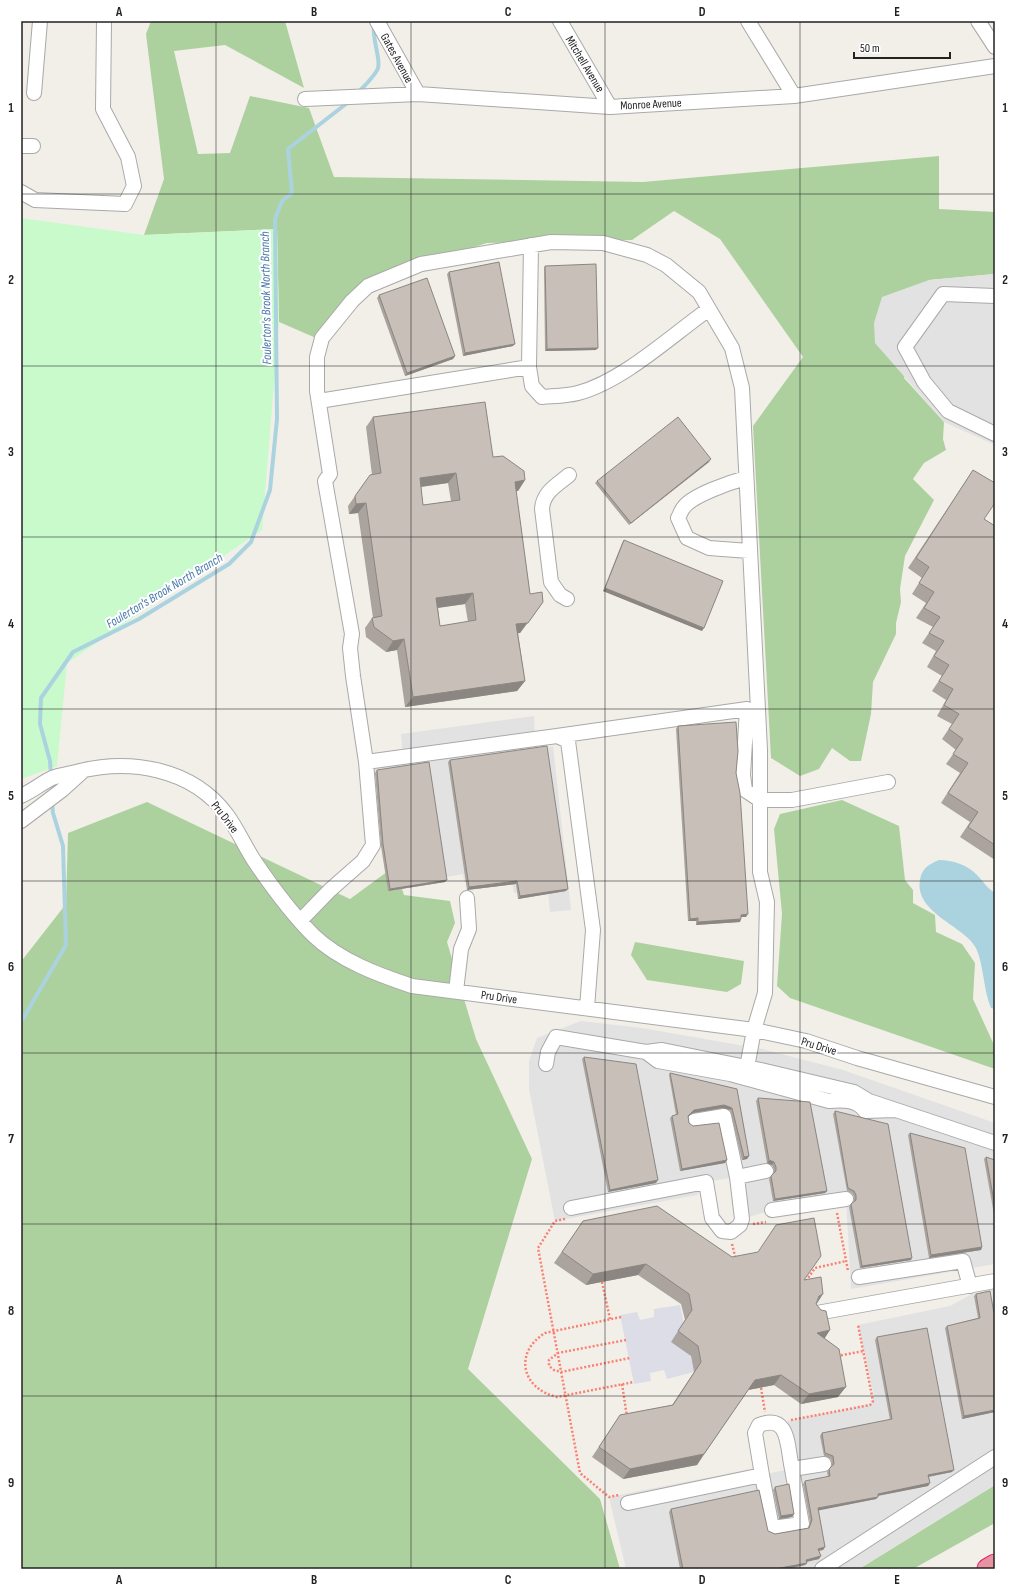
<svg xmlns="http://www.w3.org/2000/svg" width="1016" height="1590" viewBox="0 0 1016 1590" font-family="'Sofia Sans Condensed',sans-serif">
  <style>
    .forest { fill: #add19e }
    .park { fill: #c8facc }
    .parking { fill: #e2e2e2 }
    .plaza { fill: #dddde8 }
    .water { fill: #aad3df }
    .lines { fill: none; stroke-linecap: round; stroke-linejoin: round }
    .stream { stroke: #aad3df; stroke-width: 4 }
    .minor-casing { stroke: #a9a9a9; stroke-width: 16 }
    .highway-casing { stroke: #dc2a67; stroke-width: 23 }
    .path { stroke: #fa8072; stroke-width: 2.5; stroke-dasharray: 2 2; stroke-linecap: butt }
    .minor { stroke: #fff; stroke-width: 14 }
    .highway { stroke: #e892a2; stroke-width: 21 }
    .wall { fill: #aba49e; fill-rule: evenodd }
    .shaded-wall { fill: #8b8681 }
    .building { fill: #c7bfb8; stroke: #8b8681; fill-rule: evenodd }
    .grid { fill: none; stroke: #222; stroke-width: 1; stroke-opacity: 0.55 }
    .labels { text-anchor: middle; stroke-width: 4; stroke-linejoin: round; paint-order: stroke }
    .street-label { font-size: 12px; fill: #222; stroke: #fff }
    .water-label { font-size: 13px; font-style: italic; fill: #4a7aab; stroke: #fff }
    .neatline { fill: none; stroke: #222; stroke-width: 1.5 }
    .grid-label { font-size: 13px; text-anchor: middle; font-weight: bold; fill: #222 }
  </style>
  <rect width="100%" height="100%" fill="#f2efe9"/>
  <path class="forest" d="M151 21H285L304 88 225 45 174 51 198 154 230 153 250 96 309 108 334 177 643 182 939 156V209L995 212V274L929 280 904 378 944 422 943 439 946 450 924 463 913 479 934 500 905 556 900 589 901 602 896 623V634L873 682 871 714 861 761H850L832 748 819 769 800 776 771 758 753 426 803 357 720 239 674 211 632 240 487 243 365 282 316 338 279 322 277 229 144 235 164 179 146 34Z
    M842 800 899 826 905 880 913 890V903L935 915 936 932 962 944 975 963 973 999 995 1047V1069L790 998 777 986 782 914 774 829 780 814Z
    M147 802 350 899 395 866 404 895 450 901 455 923 447 942 476 1039 532 1159 468 1369 600 1499 620 1569H21V959H23L66 904 68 833Z
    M635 942 744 961 741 984 727 992 647 980 631 955Z
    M995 1485V1523L913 1569H859Z"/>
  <path class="park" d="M21 218 144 235 277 229 279 322 262 530 67 663 57 766 21 779Z"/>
  <path class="parking" d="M995 274V445L944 422 875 343 874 323 882 297 929 280Z
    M534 716 535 749 553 746 571 910 550 912 548 891 514 893 512 881 464 882 463 874 408 884H389L373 761 403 756 401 734Z
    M581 1021 642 1028 762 1049 843 1070 995 1123V1264L851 1289 846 1199 772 1210 742 1219 736 1177 706 1182 697 1195 555 1221 529 1089V1061L537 1038Z
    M995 1289V1485L859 1569H626L609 1497 746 1470 762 1475 799 1467 787 1421 871 1404 874 1396 858 1325 950 1306 972 1294Z"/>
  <path class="plaza" d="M680 1305 694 1372 667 1379 664 1370 650 1373 651 1381 634 1384 620 1315 637 1312 640 1320 654 1317V1309Z"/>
  <path class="water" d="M939 860C952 860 968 865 977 875 983 881 987 888 995 893V1009L991 1008C983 989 984 965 976 948 965 926 914 913 920 880 922 868 929 864 939 860Z"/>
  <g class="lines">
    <path class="stream" d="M358 93C363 87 376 75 378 68 381 59 372 40 374 25
      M51 775 50 761 40 724 41 698 73 652 139 619 229 564 251 542 270 490 277 419 275 219 282 201 292 193 288 149 351 100
      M21 1022 66 945 63 846 53 813 52 802"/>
    <g class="minor-casing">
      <path id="minor" d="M377 21 418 94
        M560 21 610 107
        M748 21 794 96
        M978 21 995 47
        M34 93 40 21
        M305 99 418 94 610 107 794 96 995 66
        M21 146H33
        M21 192 35 200 125 204 134 186 128 157 103 109 104 21
        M995 296 943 294 905 347 924 382 948 411 995 434
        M529 367 531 245
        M319 401 529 367 532 386 542 397C553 396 567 396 578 393 623 381 671 336 709 309
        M746 478C731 482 693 495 684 507 681 510 680 515 678 518L687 538 709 548 749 551
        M567 599 560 595 551 582 542 509C543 492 557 485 569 475
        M557 736 747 709 743 775 745 790 760 800H792L888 782
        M366 762 557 736 568 741 593 930 587 1008
        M21 796C32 791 42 783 52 778 59 775 68 774 76 772 130 758 192 768 227 815 238 830 245 847 255 862 272 887 292 914 313 935 340 961 379 975 412 986L754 1030 806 1041 857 1058 995 1097
        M21 821 62 790 83 771
        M300 921 330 890 363 861 373 845 366 762 353 676 350 648 352 634 325 481 330 474 317 391V357L322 338 352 301 368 286 421 264 551 242 603 243 647 255 666 265 699 292 732 348 742 388 760 750V872L767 902 765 993 754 1030 745 1078
        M456 991 461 949 469 929 467 898
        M546 1064 548 1052 556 1037 646 1052
        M895 1110 865 1111C857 1099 842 1100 829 1101L730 1074 658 1061 646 1052 662 1050 761 1070 854 1092 869 1101 995 1143
        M694 1121 724 1116 737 1177 766 1171
        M571 1208 706 1182 712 1218 722 1231 731 1232 740 1225 742 1219 737 1177
        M772 1210 846 1199
        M859 1277 963 1261 970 1286
        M817 1313 995 1281
        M762 1475 772 1528 802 1524 792 1469
        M628 1503 762 1475 755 1433 759 1425C790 1413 787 1447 792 1469L824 1464
        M822 1569 995 1457"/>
    </g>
    <g class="highway-casing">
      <path id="highway" d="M988 1569 995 1565"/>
    </g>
    <path class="path" d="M837 1213 848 1271
      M565 1219 555 1221 538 1248 580 1473 609 1497 619 1495
      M753 1224 766 1222
      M732 1244 736 1260
      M806 1281 815 1268 846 1261
      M602 1282 610 1319
      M621 1317 545 1333C513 1353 522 1389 557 1397L634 1382
      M626 1340 558 1353 549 1360V1366L554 1370 561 1372 630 1358
      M837 1356 864 1351
      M622 1384 627 1417
      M761 1388 765 1412
      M791 1420 870 1405 873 1401 858 1325"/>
    <use href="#minor" class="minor"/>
    <use href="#highway" class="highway"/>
  </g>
  <path class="wall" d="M545 266 596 350 545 351 544 268Z
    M449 272 513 346 463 356 447 274Z
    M379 295 455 356 453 359 405 376 377 298Z
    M373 417 493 457 525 480 518 491H516L530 594 543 602 520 633H518L525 681 517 691 405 707 397 650 386 652 366 637 365 628 372 618H373L358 513 349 514 348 506 355 496 372 475 366 427ZM448 483 451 501 423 505 421 487ZM465 604 468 622 440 626 438 608Z
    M709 462 629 525 595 483 597 481Z
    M973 470 984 519 995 526V860L960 837 970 822 941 803 960 773 946 764 956 750 942 739 952 724 937 716 946 700 932 691 942 676 927 667 936 651 922 643 933 627 916 618 926 603 912 594 922 578 908 568Z
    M624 540 702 631 603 591 622 543Z
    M678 726 736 773 746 917H741L740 922 696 925V921H688L676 729Z
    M450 760 566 891 518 899 516 884 467 890 448 762Z
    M377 770 445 882 388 891 381 846 375 773Z
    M584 1057 656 1183 608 1192 582 1059Z
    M670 1073 737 1089 749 1156 747 1159 742 1160 730 1110 723 1108 693 1113 688 1117 689 1123 727 1160 725 1163 680 1171 670 1118 672 1116 676 1115 669 1075Z
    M758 1098 827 1191 825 1193 773 1201 769 1179 774 1173V1170L772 1165 767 1163 756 1101Z
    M835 1111 911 1260 860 1268 849 1207 854 1201V1197L852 1193 847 1191 833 1114Z
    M910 1133 982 1247 981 1250 929 1258 908 1135Z
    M986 1157 995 1160V1220L984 1159Z
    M583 1221 732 1257 804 1280 816 1305 838 1397 801 1404 774 1385 748 1390 697 1465 623 1479 592 1457 620 1415 672 1405 694 1372 691 1356 671 1342 685 1320 681 1304 638 1275 586 1285 554 1263Z
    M990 1291 995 1412 962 1419 945 1328 947 1326 978 1318 974 1296 976 1294Z
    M877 1337 952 1472 929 1477 930 1483 928 1486 878 1496 876 1499 818 1510 825 1547 823 1550 819 1551V1559L807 1562V1563L805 1565 787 1569H680L669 1512 671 1509 768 1531 775 1534 808 1528 810 1522 803 1484 805 1481 828 1477 827 1472 832 1466 831 1459 824 1456 820 1436 822 1433 890 1420 875 1340Z
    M775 1487 794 1514 792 1517 779 1519 773 1490Z"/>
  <path class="shaded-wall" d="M515 344 513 346 463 356 465 353Z
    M598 348 596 350 545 351 547 349Z
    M455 356 453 359 405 376 407 373Z
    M711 459 709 462 629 525 631 523Z
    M456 473 448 483 412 488 420 478Z
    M525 480 518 491 508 492 515 482Z
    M366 503 358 513 349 514 356 504Z
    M605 588 704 628 702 631 603 591Z
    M473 593 465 604 429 609 436 598Z
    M543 602 520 633 509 635 516 624Z
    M404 639 397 650 386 652 393 641Z
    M525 681 517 691 405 707 413 697Z
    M447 880 445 882 388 891 390 889Z
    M517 881 516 884 467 890 469 887Z
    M568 889 566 891 518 899 520 896Z
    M748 914 746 917H739L741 915Z
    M698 918 696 921H688L690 919Z
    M741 919 740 922 696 925 698 922Z
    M724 1105 732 1108 730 1110 723 1108 693 1113 686 1118 694 1110Z
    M749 1156 747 1159 742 1160 744 1157Z
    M727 1160 725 1163 680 1171 682 1169Z
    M769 1160 774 1162 772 1165 767 1163Z
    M658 1180 656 1183 608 1192 610 1190Z
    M827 1191 825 1193 773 1201 775 1199Z
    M982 1247 981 1250 929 1258 931 1255Z
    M912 1258 911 1260 860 1268 862 1266Z
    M646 1264 638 1275 586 1285 593 1274Z
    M823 1294 816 1305 819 1296Z
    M830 1330 823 1341 817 1333Z
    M781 1375 774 1385 748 1390 755 1380Z
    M846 1387 838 1397 801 1404 809 1394Z
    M995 1410V1412L962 1419 964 1416Z
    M704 1454 697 1465 623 1479 630 1469Z
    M954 1470 952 1472 926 1477 928 1475Z
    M930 1483 928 1486 876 1496 878 1494Z
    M878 1497 876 1499 816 1511 818 1508Z
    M794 1514 792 1517 779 1519 781 1516Z
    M825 1547 823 1550 816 1551 818 1549Z
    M821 1556 819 1559 804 1562 806 1560Z
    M807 1563 805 1565 787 1569H775Z"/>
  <path class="building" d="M499 262 515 344 465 353 449 272Z
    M596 264 598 348 547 349 545 266Z
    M427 278 455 356 407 373 379 295Z
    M485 402 493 457 503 456 524 471 525 480 515 482 530 594 542 592 543 602 528 623 516 624 525 681 413 697 404 639 393 641 374 627 372 618 382 616 366 503 356 504 355 496 370 475 381 473 373 417ZM456 473 460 500 423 505 420 478ZM473 593 476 620 440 626 436 598Z
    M678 417 711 459 631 523 597 481Z
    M973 470 995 483V503L984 519 995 526V845L968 827 978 812 948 793 968 763 953 754 963 739 949 729 959 714 944 705 953 689 939 681 949 665 934 656 944 641 929 633 940 617 924 608 934 592 919 583 929 567 916 558Z
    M624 540 723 581 704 628 605 588Z
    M736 722 738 751 736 773 740 793 748 914 741 915V919L698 922V918L690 919 678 726Z
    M547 746 568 889 520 896 517 881 469 887 450 760Z
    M429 762 447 880 390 889 383 844 377 770Z
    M584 1057 636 1064 658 1180 610 1190Z
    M670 1073 737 1089 749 1156 744 1157 732 1108 724 1105 694 1110 688 1116 689 1123 693 1126 719 1123 727 1160 682 1169 672 1116 678 1114Z
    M758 1098 810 1102 827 1191 775 1199 771 1176 776 1171V1167L774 1162 769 1160Z
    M835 1111 888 1124 912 1258 862 1266 851 1204 856 1200V1195L854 1191 848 1188Z
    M910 1133 965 1148 982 1247 931 1255Z
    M986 1157 995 1160V1207Z
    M657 1206 732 1257 758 1252 776 1225 814 1218 821 1256 804 1280 821 1277 823 1294 819 1296 816 1304 821 1310 826 1311 830 1330 817 1333 839 1349 846 1387 809 1394 781 1375 755 1380 704 1454 630 1469 599 1447 620 1415 673 1405 701 1362 698 1346 678 1331 692 1310 689 1294 646 1264 593 1274 562 1252 583 1221Z
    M990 1291 994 1313H995V1410L964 1416 947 1326 980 1318 976 1294Z
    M927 1328 954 1470 928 1475 930 1483 878 1494V1497L818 1508 825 1547 818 1549 821 1556 806 1560 807 1563 775 1569H683L671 1509 759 1490 768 1531 775 1534 809 1528 812 1520 805 1481 830 1476 829 1469 834 1464 833 1456 825 1453 822 1433 892 1419 877 1337Z
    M789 1484 794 1514 781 1516 775 1487Z"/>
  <path class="grid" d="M216 21V1569M411 21V1569M605 21V1569M800 21V1569M21 194H995M21 366H995M21 537H995M21 709H995M21 881H995M21 1053H995M21 1224H995M21 1396H995"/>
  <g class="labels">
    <g class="street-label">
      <text transform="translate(397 58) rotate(61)" y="4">Gates Avenue</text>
      <text transform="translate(585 64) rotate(59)" y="4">Mitchell Avenue</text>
      <text transform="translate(651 104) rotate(-3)" y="4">Monroe Avenue</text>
      <text transform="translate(225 817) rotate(52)" y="4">Pru Drive</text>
      <text transform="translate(499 997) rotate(8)" y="4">Pru Drive</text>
      <text transform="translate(819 1046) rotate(17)" y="4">Pru Drive</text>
    </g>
    <g class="water-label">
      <text transform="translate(265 298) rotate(-91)" y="5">Foulerton's Brook North Branch</text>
      <text transform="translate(164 590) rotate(-31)" y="5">Foulerton's Brook North Branch</text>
    </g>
  </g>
  <rect width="1016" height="1590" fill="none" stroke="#ffffff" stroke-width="44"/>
  <path d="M854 52v6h96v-6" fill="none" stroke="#222222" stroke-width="2"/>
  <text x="860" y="52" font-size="12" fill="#222222" stroke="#ffffff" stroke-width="3" paint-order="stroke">50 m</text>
  <rect x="22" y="22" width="972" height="1546" class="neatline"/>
  <g class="grid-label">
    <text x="119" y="16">A</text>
    <text x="314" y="16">B</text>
    <text x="508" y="16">C</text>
    <text x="702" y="16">D</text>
    <text x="897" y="16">E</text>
    <text x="11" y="112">1</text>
    <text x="1005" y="112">1</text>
    <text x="11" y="284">2</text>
    <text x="1005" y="284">2</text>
    <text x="11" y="456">3</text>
    <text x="1005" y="456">3</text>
    <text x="11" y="628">4</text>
    <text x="1005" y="628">4</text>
    <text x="11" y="800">5</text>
    <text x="1005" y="800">5</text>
    <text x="11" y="971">6</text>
    <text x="1005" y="971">6</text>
    <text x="11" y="1143">7</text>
    <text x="1005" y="1143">7</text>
    <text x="11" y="1315">8</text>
    <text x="1005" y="1315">8</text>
    <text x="11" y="1487">9</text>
    <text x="1005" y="1487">9</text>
    <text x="119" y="1584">A</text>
    <text x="314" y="1584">B</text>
    <text x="508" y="1584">C</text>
    <text x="702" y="1584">D</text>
    <text x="897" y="1584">E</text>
  </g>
</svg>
